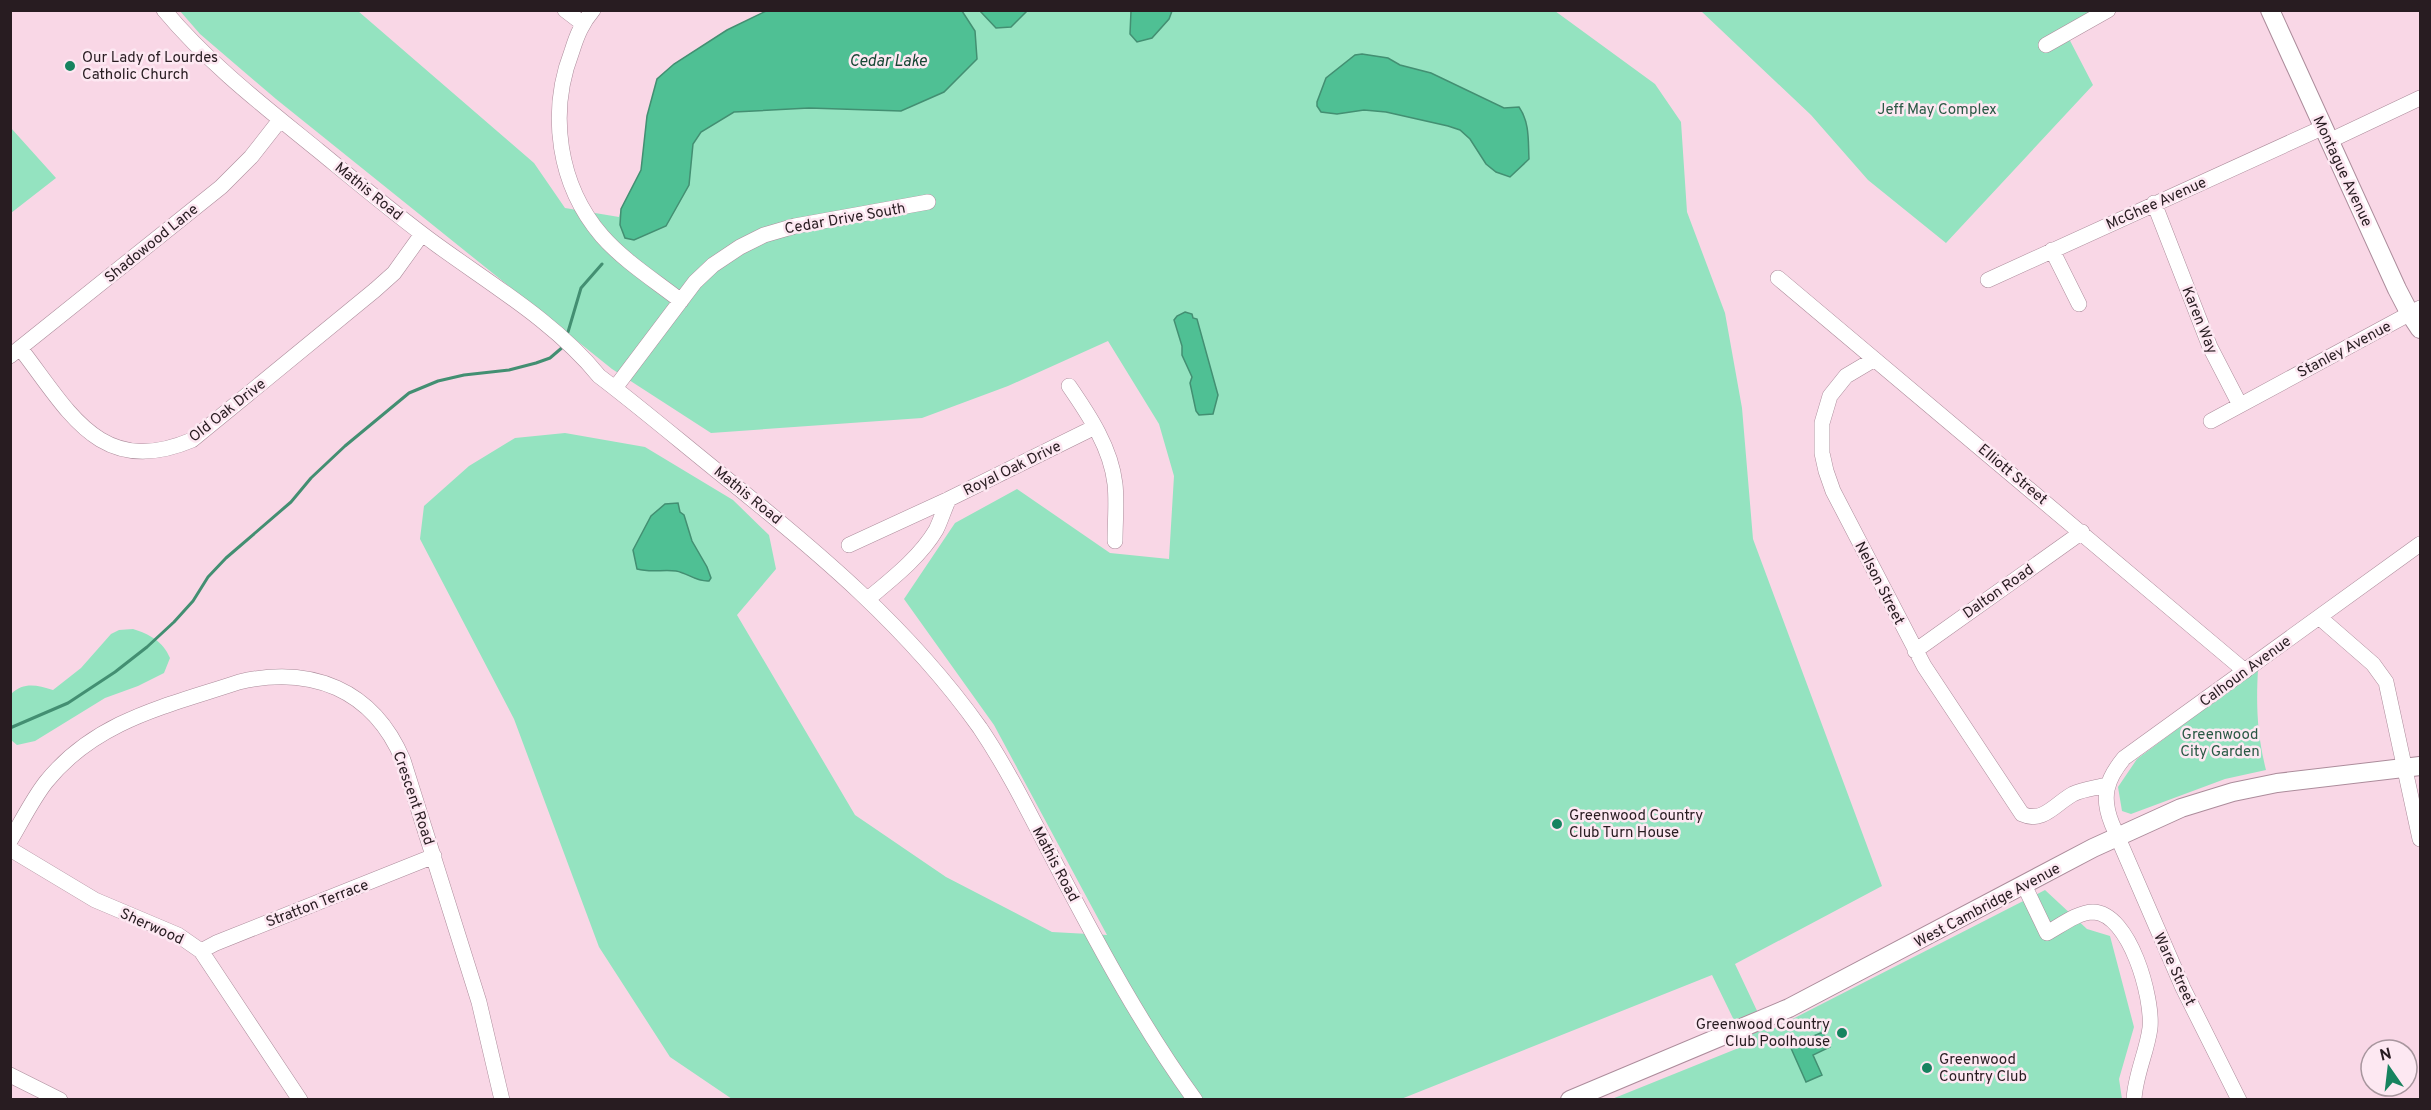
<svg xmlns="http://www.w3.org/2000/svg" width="2431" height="1110" viewBox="0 0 2431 1110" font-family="Overpass,sans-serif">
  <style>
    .green { fill: #94e3c0 }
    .water { fill: #4fc094; stroke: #438f72; stroke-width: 1.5 }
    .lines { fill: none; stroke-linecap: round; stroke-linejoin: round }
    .stream { stroke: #438f72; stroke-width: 3 }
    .minor-casing { stroke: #ac8c9b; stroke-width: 16 }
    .major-casing { stroke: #ac8c9b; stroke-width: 20 }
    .minor { stroke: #fff; stroke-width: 15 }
    .major { stroke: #fff; stroke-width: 18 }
    .poi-dot { fill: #17835f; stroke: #fde8f2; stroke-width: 2 }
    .labels { text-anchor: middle; stroke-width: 5; stroke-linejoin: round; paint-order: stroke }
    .poi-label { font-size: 15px; fill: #281c21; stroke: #fde8f2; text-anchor: start }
    .park-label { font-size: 15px; fill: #2a5945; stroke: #fde8f2 }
    .street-label { font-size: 15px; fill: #281c21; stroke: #fde8f2 }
    .water-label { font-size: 16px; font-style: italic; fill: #194836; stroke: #fde8f2 }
  </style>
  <rect width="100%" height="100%" fill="#f9d7e6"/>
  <path class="green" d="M180 11H358L534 163 565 208 619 217 621 209 641 170 647 116 657 79 674 64 727 30 766 11H1555L1655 84 1681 122 1687 212 1725 313 1742 408 1753 539 1882 886 1735 964 1767 1032 2045 890 2087 929 2110 936 2134 1027 2119 1079 2122 1099H1612L1746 1045 1712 975 1401 1099H732L670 1057 599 947 514 719 420 539 424 506 469 466 515 438 565 433 645 447 733 500 769 535 776 569 737 615 855 815 946 877 1052 932 1107 935 994 725 904 599 955 523 1017 489 1110 553 1169 559 1174 476 1159 424 1108 341 1008 386 922 418 711 433 612 369 276 99 200 34Z
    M1701 11H2100L2065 31 2093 85 1946 243 1868 180 1811 115Z
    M11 128 56 178 11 213Z
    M133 629C149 634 163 641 170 658L164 673 138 686 105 698 35 741 17 745 11 740V694C24 682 36 685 53 690L81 668 111 634 119 630Z
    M2258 669C2256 706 2257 734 2266 770L2225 779 2131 814 2122 811 2118 787 2137 759Z"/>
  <path class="water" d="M962 11 975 31 977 59 944 92 901 111 809 108 734 112 701 132 693 144 689 185 666 226 634 240 625 238 620 225 621 209 641 170 647 116 657 79 674 64 727 30 766 11Z
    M980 11H1027L1011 27 996 28Z
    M1131 11H1172L1169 19 1152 38 1137 42 1130 34Z
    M1362 54 1388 58 1400 65 1431 73 1504 108 1519 107C1530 123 1528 141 1529 159L1510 177 1496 172 1486 164 1470 139 1460 130 1448 126 1386 112 1364 110 1337 114 1321 112 1317 106V102L1326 78 1355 55Z
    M1185 312 1192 314 1193 318 1197 319 1218 395 1213 414 1199 415 1196 411 1190 383 1192 377 1182 355V346L1174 320 1177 316Z
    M678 503 680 512 684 515 692 541 707 567 711 578 709 581C696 582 688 573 676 571 663 569 652 573 637 569L633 550 651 516 665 504Z
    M1823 1032 1830 1047 1813 1055 1822 1075 1806 1082 1790 1046Z"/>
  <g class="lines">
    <path class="stream" d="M568 332 581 288 602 264
      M10 728 68 703 115 672 147 647 174 622 193 601 208 577 226 558 291 502 311 478 345 446 409 393 438 381 464 375 509 370 536 363 550 358 564 346"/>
    <g class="minor-casing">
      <path id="minor" d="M164 10C209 64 265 107 319 151 358 183 396 215 437 245 492 285 556 323 599 376 641 408 681 442 722 475 817 551 909 628 980 728 1011 774 1035 825 1061 874 1102 952 1143 1028 1195 1100
        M565 10 582 23
        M593 10C582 23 577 35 572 51 548 113 558 185 602 236 624 261 654 280 681 301
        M2046 45 2108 10
        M2329 141 2420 98
        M2154 203 2210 347 2240 405
        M2052 250 2079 304
        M1778 278 2245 671
        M1988 280 2324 127
        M20 348C69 411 100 479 192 440L375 290 394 273 422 234
        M10 356 221 187 251 157 280 120
        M1873 360 1846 376 1830 396 1822 423V453L1826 471 1833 491 1924 666 2022 814C2043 824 2056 803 2073 794 2083 789 2096 788 2107 785
        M1069 386C1089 415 1111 448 1115 484 1117 502 1115 522 1115 541
        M615 388 695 282 713 265 740 247 764 235 795 226 928 202
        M2211 421 2420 308
        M849 545 949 499
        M869 598C893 578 920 557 936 530 941 520 944 509 949 499L1095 427
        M2319 617 2373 664 2386 682 2420 839
        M1915 651 2082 532
        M10 841C22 821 32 800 46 782 96 720 167 706 239 682 311 665 373 689 403 760L479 1002 502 1100
        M10 849 95 900 178 935 201 951 300 1100
        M2024 885 2047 933C2060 926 2078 912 2093 912 2130 913 2153 998 2150 1028 2147 1052 2135 1075 2134 1100
        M201 951 216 943 434 856
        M10 1075 60 1100
        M2239 1100 2183 988 2112 824C2101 797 2106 780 2124 758L2420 544"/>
    </g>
    <g class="major-casing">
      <path id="major" d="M2270 10 2397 289 2410 314 2420 329
        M1570 1100 1789 1008 2093 848 2181 808 2233 792 2277 783 2420 766"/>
    </g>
    <use href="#minor" class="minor"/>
    <use href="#major" class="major"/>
  </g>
  <g class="poi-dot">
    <circle cx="70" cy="66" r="6"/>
    <circle cx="1557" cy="824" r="6"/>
    <circle cx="1842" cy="1033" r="6"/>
    <circle cx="1927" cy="1068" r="6"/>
  </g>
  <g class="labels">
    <g class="poi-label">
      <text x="82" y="62">Our Lady of Lourdes<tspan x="82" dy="17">Catholic Church</tspan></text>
      <text x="1569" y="820">Greenwood Country<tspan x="1569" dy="17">Club Turn House</tspan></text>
      <text x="1830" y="1029" text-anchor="end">Greenwood Country<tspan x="1830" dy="17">Club Poolhouse</tspan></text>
      <text x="1939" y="1064">Greenwood<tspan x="1939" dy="17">Country Club</tspan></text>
    </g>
    <g class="park-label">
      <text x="1937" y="114">Jeff May Complex</text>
      <text x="2220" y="739">Greenwood<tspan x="2220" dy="17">City Garden</tspan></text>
    </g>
    <g class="street-label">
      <text transform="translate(2343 171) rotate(65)" y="5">Montague Avenue</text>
      <text transform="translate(369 191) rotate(39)" y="5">Mathis Road</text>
      <text transform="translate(2156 203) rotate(-24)" y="5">McGhee Avenue</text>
      <text transform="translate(845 218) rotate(-10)" y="5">Cedar Drive South</text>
      <text transform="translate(151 243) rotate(-39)" y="5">Shadowood Lane</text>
      <text transform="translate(2200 320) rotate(68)" y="5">Karen Way</text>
      <text transform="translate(2344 349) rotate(-28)" y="5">Stanley Avenue</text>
      <text transform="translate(227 410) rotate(-38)" y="5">Old Oak Drive</text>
      <text transform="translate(1012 468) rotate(-26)" y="5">Royal Oak Drive</text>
      <text transform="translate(2013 474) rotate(40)" y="5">Elliott Street</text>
      <text transform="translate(748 495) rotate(39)" y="5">Mathis Road</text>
      <text transform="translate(1880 583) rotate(63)" y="5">Nelson Street</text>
      <text transform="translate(1998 591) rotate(-35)" y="5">Dalton Road</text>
      <text transform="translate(2245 671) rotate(-36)" y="5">Calhoun Avenue</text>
      <text transform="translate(414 798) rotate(71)" y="5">Crescent Road</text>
      <text transform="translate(1056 864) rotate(62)" y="5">Mathis Road</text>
      <text transform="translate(317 903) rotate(-21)" y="5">Stratton Terrace</text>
      <text transform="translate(1987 905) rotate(-28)" y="5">West Cambridge Avenue</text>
      <text transform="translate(152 926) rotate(24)" y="5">Sherwood</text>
      <text transform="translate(2175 969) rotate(65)" y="5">Ware Street</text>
    </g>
    <g class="water-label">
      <text x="888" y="66">Cedar Lake</text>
    </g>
  </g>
  <rect width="2431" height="1110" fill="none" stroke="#281c21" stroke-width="24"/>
  <g transform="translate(2389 1068) rotate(346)"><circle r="28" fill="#fde8f2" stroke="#a8969e" stroke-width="1.5"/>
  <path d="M0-4.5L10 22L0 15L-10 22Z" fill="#17835f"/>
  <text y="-9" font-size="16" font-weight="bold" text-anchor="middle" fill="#281c21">N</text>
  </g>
</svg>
